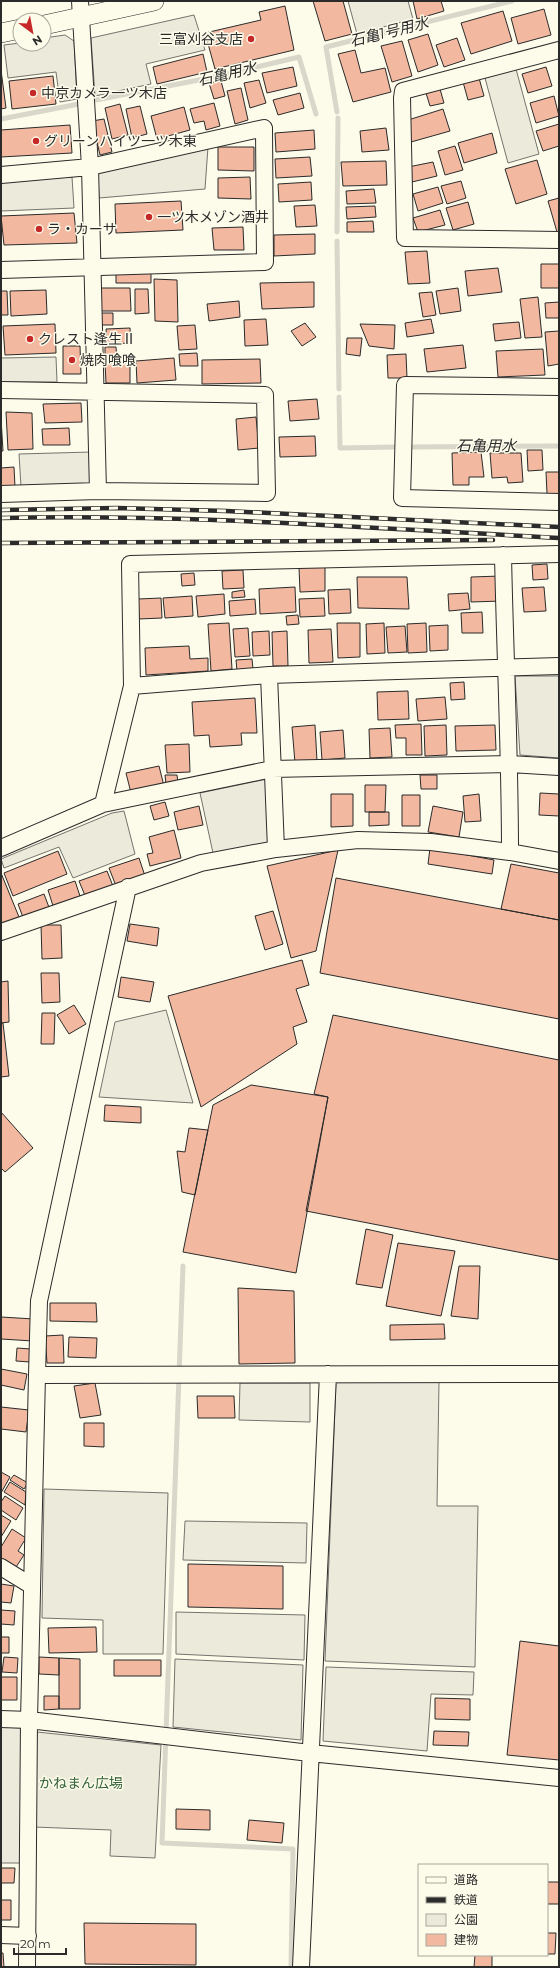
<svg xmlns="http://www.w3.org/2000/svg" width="560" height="1968" viewBox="0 0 560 1968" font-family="Montserrat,'Noto Sans JP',sans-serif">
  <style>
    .green { fill: #ecebdb; stroke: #74746e }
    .parking { fill: #eceadb; stroke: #74746e }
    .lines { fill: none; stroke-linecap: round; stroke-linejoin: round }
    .stream { stroke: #d8d7c9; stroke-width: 5 }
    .building { fill: #f2b8a0; stroke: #2b2b2b }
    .minor-casing { stroke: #2b2b2b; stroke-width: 18 }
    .tertiary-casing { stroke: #2b2b2b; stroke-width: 20 }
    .minor { stroke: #fdfbea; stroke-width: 16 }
    .tertiary { stroke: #fdfbea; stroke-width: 19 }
    .rail-casing { stroke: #2b2b2b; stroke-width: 4.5 }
    .rail { stroke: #fdfbea; stroke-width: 3; stroke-dasharray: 9; stroke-linecap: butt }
    .poi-dot { fill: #c62828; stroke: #fdfbea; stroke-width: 1.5 }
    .labels { text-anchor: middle; stroke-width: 3; stroke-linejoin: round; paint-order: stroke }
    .poi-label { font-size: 14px; fill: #2b2b2b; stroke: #fdfbea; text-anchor: start }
    .park-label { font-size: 14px; fill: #34623c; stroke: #fdfbea }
    .water-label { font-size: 15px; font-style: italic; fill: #2b2b2b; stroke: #fdfbea }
  </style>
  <rect width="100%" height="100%" fill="#fdfbea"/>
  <path class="green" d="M515 676H559V758L520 755Z
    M175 1659 303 1665 301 1740 173 1727Z
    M37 1732 161 1745 155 1858 110 1856 111 1830 34 1827Z"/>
  <path class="parking" d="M348 1H408L413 19 357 34Z
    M194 15 205 50 146 64 151 84 95 96 91 38Z
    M65 35 74 41 77 99 60 102 56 72 8 78 4 45 20 43V44H44V38Z
    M516 69 539 154 508 163 485 78Z
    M208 147 205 189 99 198 98 172Z
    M72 177 74 208 1 211V181Z
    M56 357 57 382H1V358Z
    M91 452 92 485 21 487 19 454Z
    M267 779 270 843 213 853 200 793Z
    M124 811 135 854 73 878 59 847 4 868 1 859 112 813Z
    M166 1010 193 1103 99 1097 115 1022Z
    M336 1382H439L437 1506H478L475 1667 325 1661Z
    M240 1383H310V1422L239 1420Z
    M44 1489 168 1493 163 1654H103V1620L42 1618Z
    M185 1521 307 1523 306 1563 183 1560Z
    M176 1612 305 1615 304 1660 176 1654Z
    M326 1667 474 1672 473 1695 431 1694 427 1751 323 1741Z
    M1 1727 24 1728 20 1863H1Z"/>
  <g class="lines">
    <path class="stream" d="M96 100 214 77 299 57 316 114
      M337 112 326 47 512 1
      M1 119 79 104
      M337 232 338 118
      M337 241 339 389
      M339 397 340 448 396 447
      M412 447 559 446
      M183 1266 162 1843 293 1849 291 1967"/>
  </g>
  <path class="building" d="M313 1H343L352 34 325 41Z
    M413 1H441L444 11 417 19Z
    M285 6 294 50 215 69 205 33 261 20 259 12Z
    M544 9 551 35 518 44 511 18Z
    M503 11 512 41 471 54 461 23Z
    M428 34 438 65 418 72 408 40Z
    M457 38 465 60 444 67 436 45Z
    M402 41 412 76 392 82 381 46Z
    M355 50 361 73 385 68 391 92 353 102 338 54Z
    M203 54 207 72 157 84 153 67Z
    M293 67 297 86 267 93 262 73Z
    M546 67 552 86 528 93 522 74Z
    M1 70 6 108 1 109Z
    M53 76 56 104 12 109 9 81Z
    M479 78 484 96 468 100 463 82Z
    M259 80 266 103 250 108 244 83Z
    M221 81 225 96 214 99 209 83Z
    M241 88 248 120 235 124 227 91Z
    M440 89 444 103 430 106 426 93Z
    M300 93 304 108 278 115 273 100Z
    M554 96 559 116 536 123 530 103Z
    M214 103 220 126 206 130 204 121 194 123 190 109Z
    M120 104 128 135 112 139 105 108Z
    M140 106 147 134 132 138 126 109Z
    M184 107 190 130 157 139 151 116Z
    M443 109 450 131 411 142 405 121Z
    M104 119 112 152 100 155 92 121Z
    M559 124V146L543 151 536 131Z
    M70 125 72 153 1 157V130Z
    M386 128 389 150 362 152 360 131Z
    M314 130 315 149 276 152 275 133Z
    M492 133 497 153 464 163 458 143Z
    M455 146 463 170 445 175 438 151Z
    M218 147H254V171L218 170Z
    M310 157 312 176 276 178 275 159Z
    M537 160 547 194 516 204 505 169Z
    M386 161 387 185 343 186 341 162Z
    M433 162 437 176 412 182 408 167Z
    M250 177 251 199 218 198V178Z
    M461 181 466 198 447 204 441 186Z
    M311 182 312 200 279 202 278 184Z
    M438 187 443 203 418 211 413 194Z
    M374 189 376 203 347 204 346 191Z
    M559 198V232H557L548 201Z
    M181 201 183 230 116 233 115 204Z
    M468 202 474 224 453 230 446 208Z
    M315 205 317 226 296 227 294 206Z
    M375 206 376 217 347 219 346 207Z
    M440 210 445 225 418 232 413 218Z
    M74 213 77 243 4 245 1 216Z
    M373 221 374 232H347V222Z
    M243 227 244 250H214L212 228Z
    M315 234V254L274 256V235Z
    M427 251 430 283 408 284 405 252Z
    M541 264H559V288H541Z
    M498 268 502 292 468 296 465 271Z
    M116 272H151V283H116Z
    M154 279 177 280 178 322 155 321Z
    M314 282V307L262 309 260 283Z
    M101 288H130L131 311H101Z
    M458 288 461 311 440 314 436 291Z
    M135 289H148L149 313 135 314Z
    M46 290 47 314 11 316 10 291Z
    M1 291H7L8 315H1Z
    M432 292 436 315 423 317 419 293Z
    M538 297 542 337 525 338 520 299Z
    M239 301 240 317 209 321 207 304Z
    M559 302V318H546L545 303Z
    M99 313H113V325H99Z
    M266 319 268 345 245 346 244 320Z
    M431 319 434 333 407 337 405 323Z
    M519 322 521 338 495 341 493 324Z
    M305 323 316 337 302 346 291 331Z
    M55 324 56 353 5 355 3 326Z
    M360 324 395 325 394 349 369 346Z
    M195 325 197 349 179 350 177 326Z
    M130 328 131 343 107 344 106 329Z
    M559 331V364L548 366 545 332Z
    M347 338H362L360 356 346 354Z
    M463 345 466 368 427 372 424 349Z
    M63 346H80L81 374H63Z
    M105 347H116L117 360H105Z
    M543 349 545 375 498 377 496 351Z
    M197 353 198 366H180L179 354Z
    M406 354 407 378H388L387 355Z
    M174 358 176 380 137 383 136 361Z
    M260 359 261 383 202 384V360Z
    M105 363H130V383H106Z
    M317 399 319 419 290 421 288 401Z
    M81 403 82 422 45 423 43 404Z
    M6 412 32 413 33 449 8 450Z
    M256 417 259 448 238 450 236 419Z
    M1 418 3 451H1Z
    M69 428 70 445H43L42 429Z
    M315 436 316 456 280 457 279 437Z
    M527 450H542L543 470 528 471Z
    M481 452 484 477H469V485H453L452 453Z
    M490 453H521L523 482 508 483 507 477 492 478Z
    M14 467 15 487 1 488V468Z
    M546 472H559V494H547Z
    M547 564 548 579 533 580 532 565Z
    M325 566V591L300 592 299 567Z
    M243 570 244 588 223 589 222 571Z
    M194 573 195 585 182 586 181 574Z
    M501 576 502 601 471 602V577Z
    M357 577H407L409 609 358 608Z
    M295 587 296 612 260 614 259 589Z
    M544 587 546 611 524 612 522 588Z
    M350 589 351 613 329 614 328 590Z
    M244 590 245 597 232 598V592Z
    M468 593 470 609 449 611 448 594Z
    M224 594 225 614 198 617 196 596Z
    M192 596 193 616 165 618 163 598Z
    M161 598 162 618 139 619 138 599Z
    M324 598 325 616 300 617 299 599Z
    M255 599 256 614 230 616 229 601Z
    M482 612 483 633H462L461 613Z
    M298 615 299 624 287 625 286 616Z
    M229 623 232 669 211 671 208 624Z
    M337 623H360V657L338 658Z
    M384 623 385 653 367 654 366 624Z
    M426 623 427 652 408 653 407 624Z
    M448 625V650L430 651 429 626Z
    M405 626 407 652 388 653 386 627Z
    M248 628 250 656 235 657 233 629Z
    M331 629 333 662 309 663 308 630Z
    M269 631 270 655 253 656 252 632Z
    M287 631 288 666H273L272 632Z
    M189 646 190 659 208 658V671L146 675 145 648Z
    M252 659 253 669 237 671 236 660Z
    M464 682 465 699 451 700 450 683Z
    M408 691 409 719 378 720 377 692Z
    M445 697 447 719 418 721 416 699Z
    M255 698 257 733H241L242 745 210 747 209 735 194 736 192 702Z
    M421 724 422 755H406V738H396L395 725Z
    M315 725 317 761 295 763 292 727Z
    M446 725 447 755 425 756 424 726Z
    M495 725 496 750 456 751 455 726Z
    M390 728 392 757 370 758 369 729Z
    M343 730 345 758 322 760 320 732Z
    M189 744 190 772 167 773 165 745Z
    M159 766 164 786 131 793 126 773Z
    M165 775H177L178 783 166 784Z
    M420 775H437V789H421Z
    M365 785H386L385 812H365Z
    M540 793 559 794V816L539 815Z
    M331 794H353V826L331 827Z
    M479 794 481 821 465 822 463 796Z
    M402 795H420V826H402Z
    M165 802 169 816 154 820 150 806Z
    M199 806 203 825 178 830 174 812Z
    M433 806 463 812 459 837 428 832Z
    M369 812H389V825L369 826Z
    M174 830 181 858 150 866 147 854 153 853 149 837Z
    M430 848 494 860 492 874 428 864Z
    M338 850 316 951 291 958 267 866Z
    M58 851 67 874 13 896 4 873Z
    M139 858 145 876 116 886 109 868Z
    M511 864 559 873V920L501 909Z
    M107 871 113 886 86 898 79 881Z
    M1 873 19 917 1 925Z
    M336 878 559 920V1019L320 973Z
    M75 881 81 899 54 909 48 890Z
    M44 894 50 910 24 920 18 904Z
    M273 911 283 944 265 950 255 916Z
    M130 924 159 928 157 946 127 941Z
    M41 925H61L62 958 42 959Z
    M302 960 309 985 296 989 307 1022 293 1027 297 1044 201 1107 168 996Z
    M41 973H59L60 1002 42 1003Z
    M121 977 154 982 150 1002 118 997Z
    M8 981 9 1022 1 1023V982Z
    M74 1005 86 1024 69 1034 57 1015Z
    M42 1013H55L54 1044H41Z
    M333 1015 559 1060V1260L306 1211 328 1097 314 1094Z
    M1 1023H3L9 1076 1 1077Z
    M251 1085 328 1097 296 1273 183 1252 213 1105Z
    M105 1105 141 1107V1123L104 1121Z
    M1 1112 33 1148 5 1172 1 1168Z
    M189 1128 208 1130 195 1195 182 1192 177 1151 185 1152Z
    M366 1229 393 1235 382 1288 356 1284Z
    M398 1243 455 1251 441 1316 386 1306Z
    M459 1266H480L478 1319 451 1316Z
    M238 1288 294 1291 295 1363 239 1364Z
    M50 1303H96L97 1322 50 1321Z
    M1 1317 34 1319 33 1341 1 1339Z
    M444 1324 445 1339 390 1340V1325Z
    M63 1335 64 1363H47L45 1336Z
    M69 1337 97 1338 96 1358 68 1357Z
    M17 1348 31 1349 30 1362 16 1361Z
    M1 1369 27 1374 24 1390 1 1385Z
    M95 1383 101 1415 80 1418 74 1386Z
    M197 1396H234L235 1418H198Z
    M1 1407 29 1410 26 1432 1 1429Z
    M84 1423H104V1447L84 1446Z
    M1 1472 10 1477 1 1493Z
    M14 1475 28 1483 24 1489 10 1480Z
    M10 1482 26 1492 25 1505 4 1492Z
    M5 1496 23 1508 16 1520 1 1510V1502Z
    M1 1515 11 1521 1 1537Z
    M12 1529 26 1538 18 1551 24 1555 16 1567 1 1558V1547Z
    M188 1564 283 1566V1609L188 1607Z
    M1 1584 14 1586 11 1603 1 1602Z
    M1 1610 15 1611 14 1625 1 1624Z
    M96 1627 97 1652 49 1653 48 1628Z
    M1 1637H9V1653H1Z
    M520 1641 559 1646V1760L507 1755Z
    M4 1657 18 1658 17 1673 2 1672Z
    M39 1657 59 1658V1675L39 1674Z
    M59 1658 80 1659V1709H59Z
    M114 1660H161V1676H114Z
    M1 1677H17V1700H1Z
    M44 1696H59V1709L44 1710Z
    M435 1698 470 1699V1720L435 1719Z
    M434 1731 469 1732 468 1746 433 1745Z
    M176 1809 210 1810V1830L176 1829Z
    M249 1820 284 1823 282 1843 247 1840Z
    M1 1868H15L14 1883H1Z
    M547 1882H559V1904H547Z
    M1 1900H11V1920H1Z
    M84 1923 196 1924V1965L85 1964Z
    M547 1933H556L555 1954H547Z
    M1 1953H3L4 1967H1Z
    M475 1955H492V1967H474Z"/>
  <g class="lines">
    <g class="minor-casing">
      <path id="minor" d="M80 1 90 167 98 491
        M559 50 403 91 402 98 405 238 559 240
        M1 175 90 167 264 128 265 262 1 270
        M559 387 405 385 402 498 559 502
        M1 390 265 395 267 493 98 491 1 494
        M503 555C505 654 510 753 510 852
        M269 675 276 849
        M132 686 269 675 559 666
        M103 804 132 686 130 564 559 554
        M1 848 103 804 272 769 510 764 559 767
        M1 932 201 863 276 849 358 840 431 842 510 852 559 861
        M37 1375 39 1301 128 887
        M1 1567 32 1586
        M1 1719 29 1720 310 1753 559 1778
        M1 1935 28 1936
        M27 1967 29 1720 37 1375 559 1374
        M301 1967 328 1374"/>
    </g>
    <g class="tertiary-casing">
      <path id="tertiary" d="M44 25 154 1
        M1 33 20 29"/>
    </g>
    <use href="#minor" class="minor"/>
    <use href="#tertiary" class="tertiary"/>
    <g class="rail-casing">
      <path id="rail" d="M1 510 117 508 226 511 559 527
        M1 518C187 514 373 528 559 538
        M1 543 493 540"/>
    </g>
    <use href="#rail" class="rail"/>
  </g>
  <g class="poi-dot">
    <circle cx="251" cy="39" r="4"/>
    <circle cx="33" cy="93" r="4"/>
    <circle cx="36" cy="141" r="4"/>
    <circle cx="149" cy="217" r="4"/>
    <circle cx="39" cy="229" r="4"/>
    <circle cx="30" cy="339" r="4"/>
    <circle cx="72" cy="360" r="4"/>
  </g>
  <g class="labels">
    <g class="poi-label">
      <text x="243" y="44" text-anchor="end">三富刈谷支店</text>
      <text x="41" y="98">中京カメラ一ツ木店</text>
      <text x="44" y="146">グリーンハイツ一ツ木東</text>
      <text x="157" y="222">一ツ木メゾン酒井</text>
      <text x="47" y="234">ラ・カーサ</text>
      <text x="38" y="344">クレスト逢生Ⅱ</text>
      <text x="80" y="365">焼肉喰喰</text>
    </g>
    <g class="park-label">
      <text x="81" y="1788">かねまん広場</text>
    </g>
    <g class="water-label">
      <text transform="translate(389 32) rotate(-14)" y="5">石亀1号用水</text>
      <text transform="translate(227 74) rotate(-13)" y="5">石亀用水</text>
      <text x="486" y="451">石亀用水</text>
    </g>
  </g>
  <rect width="560" height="1968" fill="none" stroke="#2b2b2b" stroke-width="4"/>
  <rect x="418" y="1864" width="130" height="92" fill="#fdfbea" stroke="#a9a89e"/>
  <rect x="426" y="1877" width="20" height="6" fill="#fdfbea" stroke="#a9a89e"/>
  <text x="454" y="1884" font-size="12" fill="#2b2b2b">道路</text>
  <rect x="426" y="1897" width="20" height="6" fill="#2b2b2b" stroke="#a9a89e"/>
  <text x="454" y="1904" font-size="12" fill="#2b2b2b">鉄道</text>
  <rect x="426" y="1914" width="20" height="12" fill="#ecebdb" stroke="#a9a89e"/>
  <text x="454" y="1924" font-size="12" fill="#2b2b2b">公園</text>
  <rect x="426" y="1934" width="20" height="12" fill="#f2b8a0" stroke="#a9a89e"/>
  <text x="454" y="1944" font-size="12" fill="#2b2b2b">建物</text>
  <g transform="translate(32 32) rotate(148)"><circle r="19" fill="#fdfbea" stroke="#a9a89e"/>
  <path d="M0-3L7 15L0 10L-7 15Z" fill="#c62828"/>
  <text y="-6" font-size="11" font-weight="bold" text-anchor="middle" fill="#2b2b2b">N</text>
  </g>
  <path d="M14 1948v6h52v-6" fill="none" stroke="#2b2b2b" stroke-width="2"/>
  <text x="20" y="1948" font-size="12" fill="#2b2b2b" stroke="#fdfbea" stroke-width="3" paint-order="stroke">20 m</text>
</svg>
